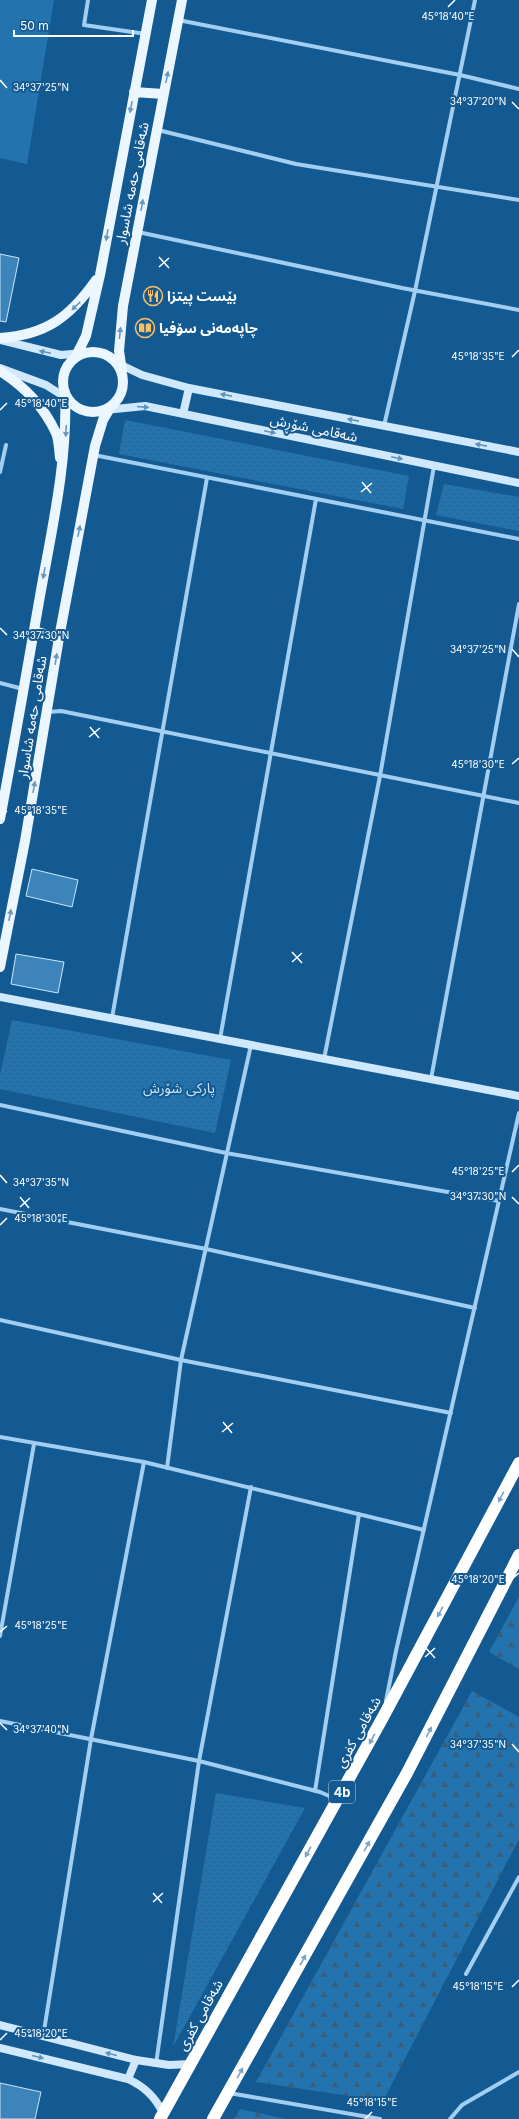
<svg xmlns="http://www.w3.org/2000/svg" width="519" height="2119" viewBox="0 0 519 2119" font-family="Inter,'Noto Sans Arabic',sans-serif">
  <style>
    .grass { fill: #2373af }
    .forest { fill: url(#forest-firs) }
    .park { fill: url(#park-dots) }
    .building { fill: #3d84ba; stroke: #c9e6fc }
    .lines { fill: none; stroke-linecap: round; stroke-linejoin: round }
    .street { stroke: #a2cff1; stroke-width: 4 }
    .secondary { stroke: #d0e8fc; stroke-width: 8 }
    .primary { stroke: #ecf6ff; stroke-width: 10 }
    .highway { stroke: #fff; stroke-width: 12 }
    .oneway { fill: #6a98be }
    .oneway2 { fill: #5f93bc }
    .oneway3 { fill: #7ea4c3 }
    .ticks { fill: none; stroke: #fff; stroke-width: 1.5 }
    .labels { text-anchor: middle; stroke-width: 4; stroke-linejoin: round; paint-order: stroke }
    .shield { fill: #145a92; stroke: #b8cede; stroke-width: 1 }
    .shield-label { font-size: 13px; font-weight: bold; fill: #fff }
    .street-label { font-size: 14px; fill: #fff; stroke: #145a92 }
    .poi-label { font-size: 14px; font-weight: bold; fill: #fff; stroke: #145a92; text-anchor: start }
    .park-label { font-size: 14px; fill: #c9e6fc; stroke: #145a92 }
    .ticks-label { font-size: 10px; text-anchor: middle; fill: #fff; stroke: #145a92; stroke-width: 4; stroke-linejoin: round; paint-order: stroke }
  </style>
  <defs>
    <pattern id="forest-firs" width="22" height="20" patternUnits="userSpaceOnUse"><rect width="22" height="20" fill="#2373af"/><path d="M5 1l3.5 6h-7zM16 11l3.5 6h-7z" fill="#3a5e79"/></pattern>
    <pattern id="park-dots" width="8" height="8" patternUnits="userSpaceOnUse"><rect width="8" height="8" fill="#2373af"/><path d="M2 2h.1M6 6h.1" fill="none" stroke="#3a5e79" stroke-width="1.8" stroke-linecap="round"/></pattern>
  </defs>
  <rect width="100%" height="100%" fill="#145a92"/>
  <path class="grass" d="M0 0H54L27 164 0 158Z"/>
  <path class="forest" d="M519 1597V1669L489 1652Z
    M472 1691 519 1717V1839L383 2101 256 2082Z
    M240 2109 287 2119H234Z"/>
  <path class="park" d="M125 420 409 476 403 509 119 454Z
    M444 484 519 497V531L436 515Z
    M12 1020 231 1060 215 1133 0 1089V1075Z
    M216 1793 305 1808 173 2047Z"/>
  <path class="building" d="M0 254 19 258 6 322 0 321Z
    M32 869 78 880 72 907 26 896Z
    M16 954 64 962 58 993 11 984Z
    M0 2083 41 2092 35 2119H0Z"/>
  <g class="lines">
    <path class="street" d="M88 0 84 25 146 34
      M178 20 460 75 519 89
      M158 130 296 164 519 200
      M138 232 402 288 519 310
      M384 426 415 291 475 0
      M94 455 519 539
      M0 472 6 445
      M0 683 23 689
      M48 712 61 711 519 803
      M112 1018 207 478
      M220 1039 316 499
      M324 1059 380 776 434 466
      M431 1079 519 604
      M0 1105 226 1153 499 1201
      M0 1209 206 1249 475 1308
      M0 1320 181 1360 451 1413
      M0 1437 144 1462 424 1530
      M167 1468 181 1360 251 1045
      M0 1636 34 1444
      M386 1701 396 1651 519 1113
      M0 1721 199 1761 320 1792 336 1799
      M315 1791 359 1514
      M466 1974 519 1877
      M43 2037 91 1739 144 1462
      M156 2064 199 1761 251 1487
      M229 2093 380 2119
      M450 2119 462 2105 519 2072"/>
    <path class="secondary" d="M0 340 61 355 83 353
      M117 363 142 375 189 388 519 452
      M0 368 46 385 68 399
      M105 410 145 406 519 483
      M183 414 189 388
      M0 997 519 1096
      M0 2025 136 2060 169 2065 191 2064
      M0 2048 128 2079C145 2087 155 2097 163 2113
      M128 2079 136 2060"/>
    <path class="primary" d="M134 92 163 94
      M0 338C46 335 70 317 96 280
      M63 382a30 30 0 1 1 60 0a30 30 0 1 1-60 0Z
      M75 358 86 336 100 275 152 0
      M0 371C24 386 44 407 56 433 59 440 59 450 60 458
      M122 371 119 351 123 306 182 0
      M34 631 59 638
      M0 819C14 745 27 670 40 596 52 528 68 460 65 392
      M0 967 25 841 59 638 95 446 103 420 112 405"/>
    <path class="highway" d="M160 2119 382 1719 519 1463
      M213 2119 407 1773 519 1555"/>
  </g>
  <defs><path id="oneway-solid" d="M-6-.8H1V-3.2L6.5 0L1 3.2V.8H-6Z"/></defs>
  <g class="oneway">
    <use href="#oneway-solid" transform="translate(167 77) rotate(-79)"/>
    <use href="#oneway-solid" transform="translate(131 107) rotate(101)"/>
    <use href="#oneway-solid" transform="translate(142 205) rotate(-80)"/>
    <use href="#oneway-solid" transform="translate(107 235) rotate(100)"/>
    <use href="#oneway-solid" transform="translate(76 306) rotate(136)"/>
    <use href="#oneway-solid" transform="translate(120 333) rotate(-84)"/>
    <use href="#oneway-solid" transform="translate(66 431) rotate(93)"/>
    <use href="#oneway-solid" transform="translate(79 531) rotate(-79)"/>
    <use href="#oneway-solid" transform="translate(44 573) rotate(100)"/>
    <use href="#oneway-solid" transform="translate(56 659) rotate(-81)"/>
    <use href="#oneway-solid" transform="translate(34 787) rotate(-80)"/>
    <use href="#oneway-solid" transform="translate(10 915) rotate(-79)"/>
  </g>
  <g class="oneway2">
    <use href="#oneway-solid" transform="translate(45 352) rotate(-168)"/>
    <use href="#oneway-solid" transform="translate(226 395) rotate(-169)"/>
    <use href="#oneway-solid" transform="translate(143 407) rotate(5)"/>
    <use href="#oneway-solid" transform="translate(353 420) rotate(-169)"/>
    <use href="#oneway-solid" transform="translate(270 432) rotate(12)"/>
    <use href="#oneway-solid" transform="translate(481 445) rotate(-169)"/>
    <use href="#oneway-solid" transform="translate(397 458) rotate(12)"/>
    <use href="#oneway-solid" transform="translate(111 2054) rotate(-166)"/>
    <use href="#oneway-solid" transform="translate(38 2057) rotate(14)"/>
  </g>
  <g class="oneway3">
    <use href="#oneway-solid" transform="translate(501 1497) rotate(118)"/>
    <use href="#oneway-solid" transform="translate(440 1612) rotate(118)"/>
    <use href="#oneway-solid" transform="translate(429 1732) rotate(-63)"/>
    <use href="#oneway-solid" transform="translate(372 1739) rotate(119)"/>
    <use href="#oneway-solid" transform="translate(367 1846) rotate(-61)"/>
    <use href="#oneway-solid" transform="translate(308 1852) rotate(119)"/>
    <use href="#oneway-solid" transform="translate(303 1960) rotate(-61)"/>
    <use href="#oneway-solid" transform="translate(240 2073) rotate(-61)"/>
  </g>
  <path class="ticks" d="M448 7 455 0M0 80 7 88M512 102 519 109M159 257 169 268M159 267 169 258M512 357 519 350M0 410 7 403M362 482 371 493M361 492 372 483M0 628 7 635M512 649 519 657M90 727 99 738M89 737 100 728M512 764 519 758M0 817 7 811M292 952 302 963M292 962 302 953M512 1172 519 1165M0 1175 7 1183M20 1197 29 1208M512 1197 519 1204M20 1207 30 1198M0 1225 7 1218M223 1422 232 1433M222 1432 233 1423M512 1579 519 1573M0 1632 7 1626M425 1647 435 1658M425 1657 435 1648M0 1723 7 1730M512 1744 519 1752M153 1893 162 1903M153 1902 163 1893M512 1987 519 1980M0 2040 7 2033M365 2119 372 2112"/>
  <defs>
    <g id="restaurant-ring" transform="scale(1)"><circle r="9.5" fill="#145a92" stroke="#ffbf62" stroke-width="1.5"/><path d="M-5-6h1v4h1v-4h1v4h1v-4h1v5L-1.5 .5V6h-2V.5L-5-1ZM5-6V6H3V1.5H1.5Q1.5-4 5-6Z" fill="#ffbf62"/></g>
    <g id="library-ring" transform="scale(1)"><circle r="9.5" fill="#145a92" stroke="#ffbf62" stroke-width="1.5"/><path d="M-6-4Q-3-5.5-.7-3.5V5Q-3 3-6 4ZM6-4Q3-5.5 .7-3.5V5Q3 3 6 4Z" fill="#ffbf62"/></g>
  </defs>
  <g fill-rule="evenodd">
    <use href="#restaurant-ring" x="153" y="296"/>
    <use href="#library-ring" x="145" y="328"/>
  </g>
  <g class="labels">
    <rect class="shield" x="329" y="1781" width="26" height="22" rx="3"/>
    <g class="shield-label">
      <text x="342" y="1797">4b</text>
    </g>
    <g class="street-label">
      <text transform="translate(132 183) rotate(-79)" y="5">شەقامی حەمە شاسوار</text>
      <text transform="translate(314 428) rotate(12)" y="5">شەقامی شۆڕش</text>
      <text transform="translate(32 717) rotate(-81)" y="5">شەقامی حەمە شاسوار</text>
      <text transform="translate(358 1732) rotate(-61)" y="5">شەقامی کفری</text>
      <text transform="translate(200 2015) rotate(-61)" y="5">شەقامی کفری</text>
    </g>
    <g class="poi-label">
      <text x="167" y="301">بێست پیتزا</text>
      <text x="159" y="333">چاپەمەنی سۆفیا</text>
    </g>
    <g class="park-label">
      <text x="179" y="1093">پارکی شۆرش</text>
    </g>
  </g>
  <g class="ticks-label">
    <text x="448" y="20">45°18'40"E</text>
    <text x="41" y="91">34°37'25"N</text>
    <text x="478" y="105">34°37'20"N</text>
    <text x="478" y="360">45°18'35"E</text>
    <text x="41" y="407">45°18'40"E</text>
    <text x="41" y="639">34°37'30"N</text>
    <text x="478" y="653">34°37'25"N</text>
    <text x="478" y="768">45°18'30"E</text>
    <text x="41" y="814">45°18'35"E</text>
    <text x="478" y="1175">45°18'25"E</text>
    <text x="41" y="1186">34°37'35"N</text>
    <text x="478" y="1200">34°37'30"N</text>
    <text x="41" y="1222">45°18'30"E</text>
    <text x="478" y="1583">45°18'20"E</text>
    <text x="41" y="1629">45°18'25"E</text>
    <text x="41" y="1733">34°37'40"N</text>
    <text x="478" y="1748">34°37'35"N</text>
    <text x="478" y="1990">45°18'15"E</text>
    <text x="41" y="2037">45°18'20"E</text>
    <text x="372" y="2106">45°18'15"E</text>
  </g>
  <path d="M14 30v6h119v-6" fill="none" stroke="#ffffff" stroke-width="2"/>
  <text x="20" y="30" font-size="12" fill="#ffffff" stroke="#145a92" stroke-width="3" paint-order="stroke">50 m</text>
</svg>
